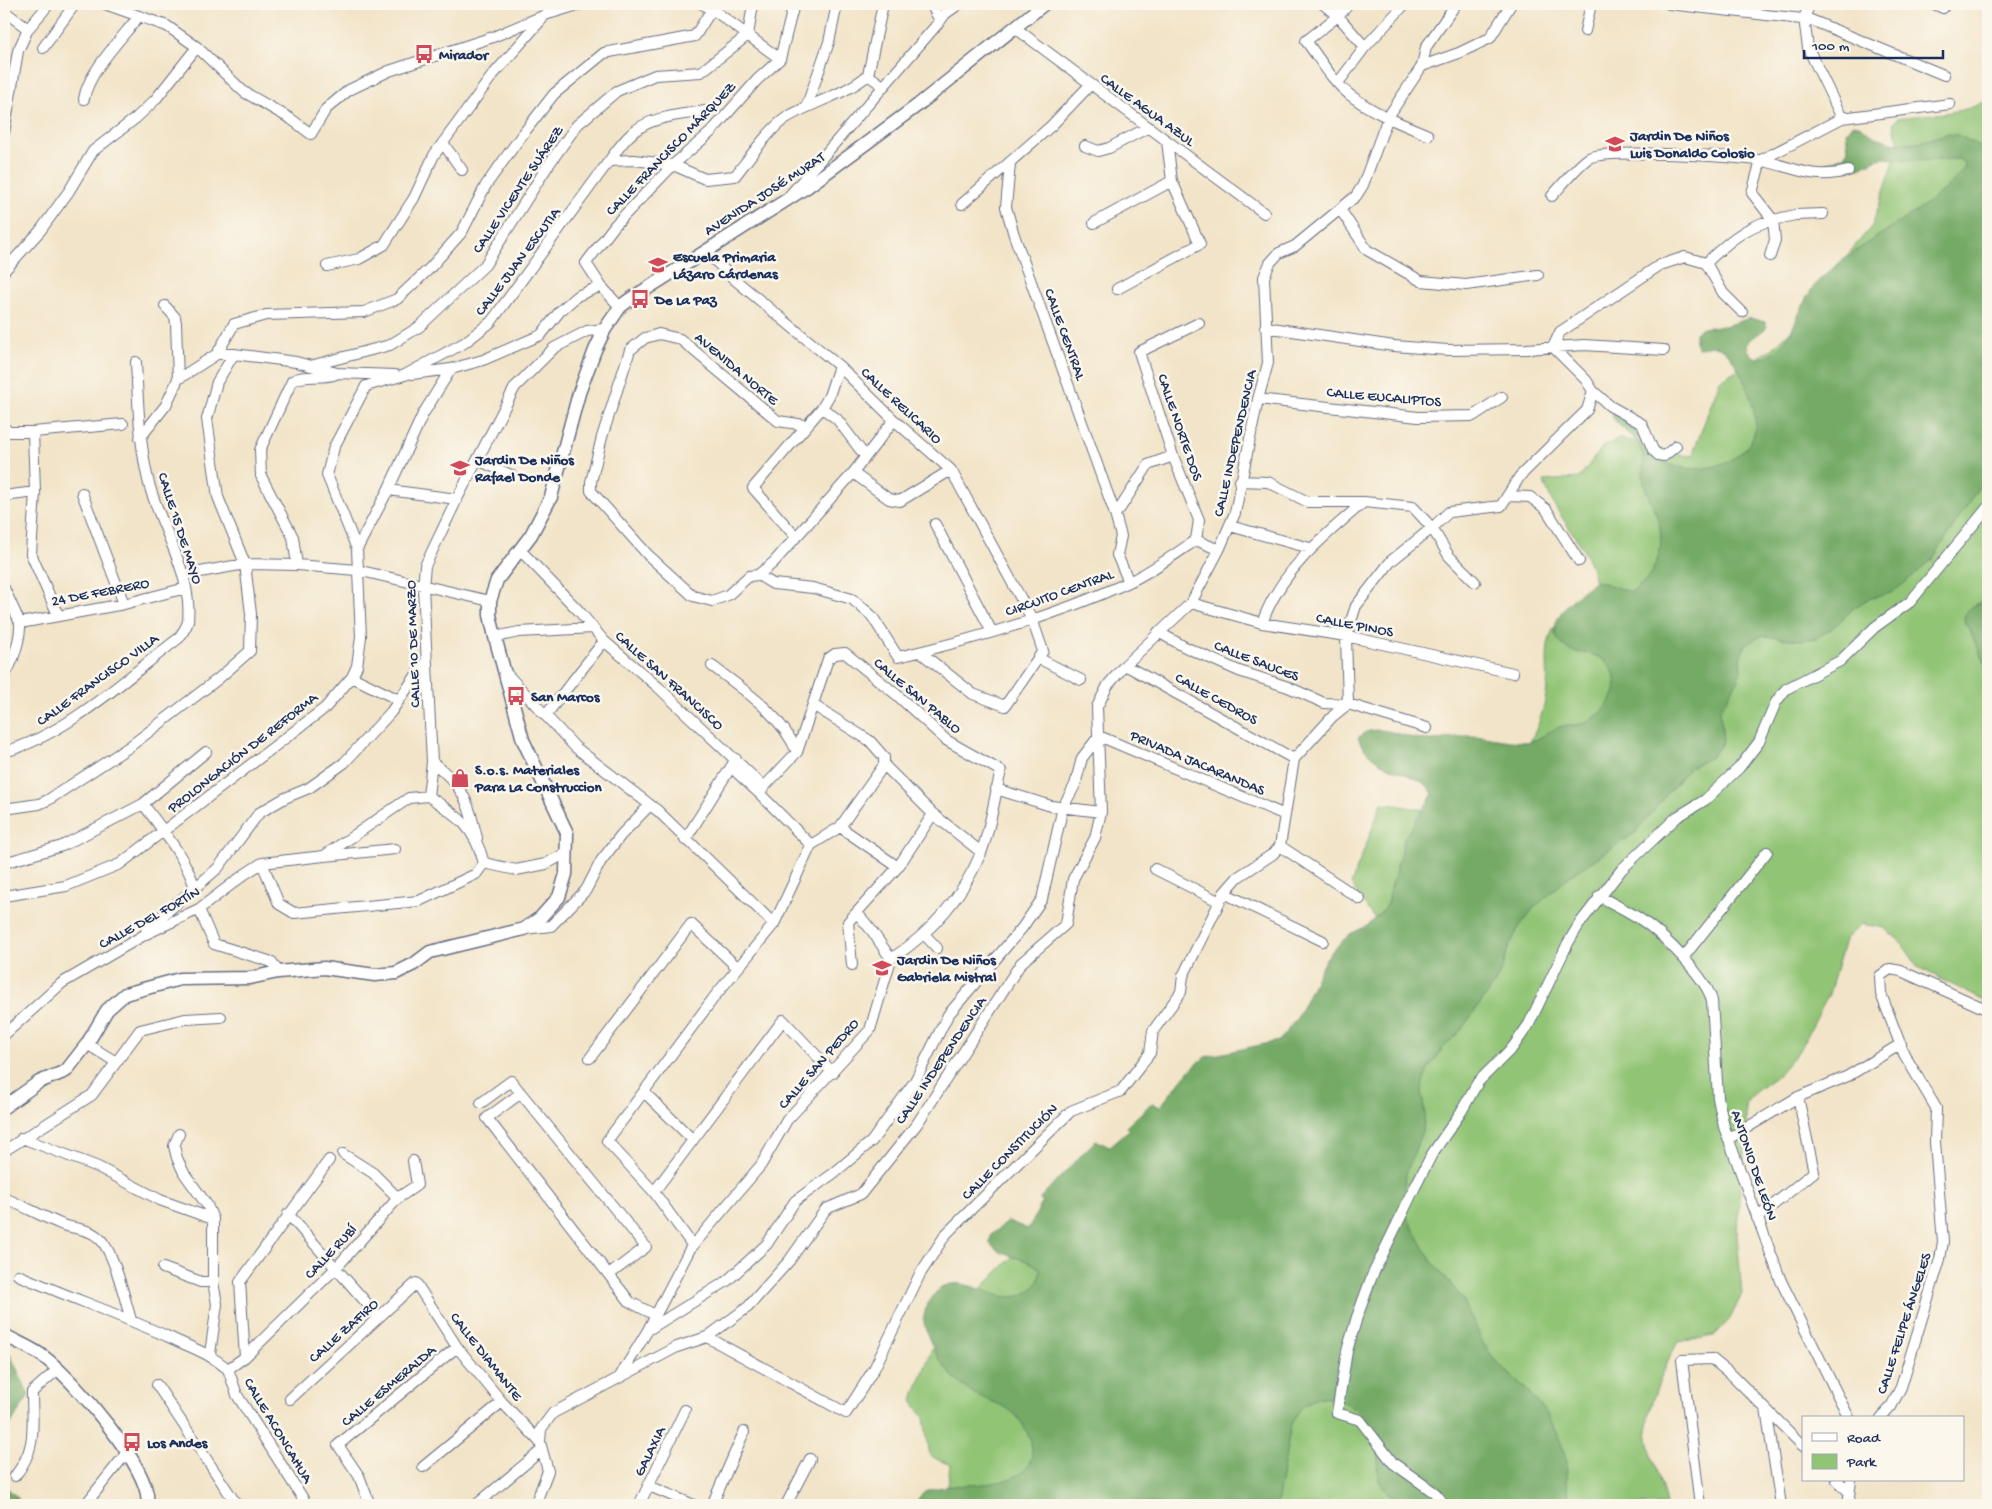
<svg xmlns="http://www.w3.org/2000/svg" width="1992" height="1509" viewBox="0 0 1992 1509" font-family="'Gochi Hand',sans-serif">
  <style>
    .green { fill: #91c475; stroke: #567a6a }
    .forest { fill: #74aa66; stroke: #486c62 }
    .lines { fill: none; stroke-linecap: round; stroke-linejoin: round }
    .minor-casing { stroke: #666e83; stroke-width: 12 }
    .tertiary-casing { stroke: #666e83; stroke-width: 15 }
    .minor { stroke: #fff; stroke-width: 10 }
    .tertiary { stroke: #fff; stroke-width: 12 }
    .labels { text-anchor: middle; stroke-width: 5; stroke-linejoin: round; paint-order: stroke }
    .poi-label { font-size: 15px; font-weight: bold; fill: #1b2f5e; stroke: #fbf7ec; text-anchor: start }
    .street-label { font-size: 15px; fill: #1b2f5e; stroke: #fbf7ec }
  </style>
  <rect width="100%" height="100%" fill="#fbf7ec"/>
  <filter id="ink" filterUnits="userSpaceOnUse"><feTurbulence type="fractalNoise" baseFrequency=".02" numOctaves="2"/><feDisplacementMap in="SourceGraphic" scale="10" xChannelSelector="R" yChannelSelector="G"/><feConvolveMatrix kernelMatrix="1 2 1 2 8 2 1 2 1" color-interpolation-filters="sRGB"/></filter>
  <filter id="wash" filterUnits="userSpaceOnUse"><feTurbulence type="fractalNoise" baseFrequency=".0096" numOctaves="4" result="noise"/><feDisplacementMap in="SourceGraphic" scale="20" xChannelSelector="R" yChannelSelector="G"/><feGaussianBlur stdDeviation="1.12" result="paint"/><feColorMatrix in="noise" values="0 0 0 0 0 0 0 0 0 0 0 0 0 0 0 0 0 1.4 0 .05"/><feComposite in="paint" operator="in"/></filter>
  <g filter="url(#wash)">
    <rect width="100%" height="100%" fill="#f2e4c8"/>
    <path class="green" d="M1988 99V1003L1918 967 1900 941 1884 928 1861 924 1845 940 1829 994 1801 1048 1778 1075 1755 1092 1745 1104 1747 1128 1739 1200 1737 1235 1742 1294 1730 1319 1714 1336 1678 1342C1668 1359 1645 1411 1647 1430 1649 1456 1662 1480 1666 1505H946L950 1465 930 1456 924 1418 912 1401 934 1344 983 1286 1021 1248 1232 1101 1379 926 1351 884 1382 803 1426 810 1527 745C1538 732 1545 705 1547 688 1549 667 1543 647 1554 628 1564 611 1580 600 1595 588 1594 547 1554 519 1544 481L1579 478 1603 446 1621 438 1680 455 1692 456 1720 380 1772 349 1802 320 1820 287 1872 226 1893 164 1898 140 1893 125 1897 118C1922 114 1968 115 1988 99Z"/>
    <path class="forest" d="M1853 124 1859 125 1876 137 1895 143 1919 142 1947 134 1958 135 1988 151V473L1932 560 1902 585 1891 593 1868 599 1855 607 1834 627 1817 638 1801 640 1761 636 1746 644 1740 658 1741 670 1737 682 1720 710 1723 741 1718 749 1711 757 1691 767 1681 777 1635 833 1571 875 1534 908 1519 927 1508 949 1503 968 1493 986 1461 1030 1443 1048 1428 1070 1423 1082 1422 1093 1425 1115 1423 1129 1406 1174 1404 1196 1407 1217 1431 1260 1463 1299 1483 1343 1496 1361 1529 1392 1547 1414 1557 1432 1566 1458V1482L1572 1505H1403C1396 1499 1385 1493 1381 1484 1372 1468 1384 1452 1377 1436 1360 1400 1311 1377 1291 1425L1277 1505H1163L1138 1501 1117 1505H916C922 1469 1015 1503 1031 1459 1033 1453 1032 1443 1029 1437 1013 1397 992 1409 963 1386 945 1372 928 1344 924 1322 923 1314 927 1304 932 1297 961 1259 998 1317 1032 1289 1039 1283 1040 1277 1040 1269 1025 1255 1000 1259 989 1242L992 1234 1008 1221 1028 1229 1043 1201 1039 1199 1096 1140 1109 1147 1129 1130 1126 1127 1152 1103 1160 1107 1185 1075 1205 1057 1279 1041 1297 1018 1325 960 1332 951 1350 934 1367 926 1379 915 1387 904 1404 839 1433 794C1421 769 1375 776 1358 738 1374 721 1400 736 1419 739 1434 742 1449 738 1464 736 1485 735 1504 742 1525 742 1540 742 1549 729 1563 726 1570 724 1579 726 1585 723 1598 717 1608 707 1614 694 1620 677 1610 660 1593 655 1585 652 1575 654 1568 649 1533 628 1578 592 1597 581L1631 592C1656 577 1666 548 1658 519 1654 507 1647 496 1644 483 1641 470 1647 459 1639 446 1633 434 1616 427 1612 415L1614 413C1620 415 1627 418 1631 421 1646 433 1650 457 1668 464 1698 476 1747 465 1755 430 1759 412 1738 356 1721 348 1713 344 1706 348 1698 348L1695 342V333L1701 328 1725 326 1750 318 1765 322 1767 327C1756 338 1735 343 1757 359 1794 354 1795 307 1816 284 1859 239 1925 216 1964 169V163L1959 159 1917 161 1887 158 1877 159 1860 168 1828 170 1826 163 1846 155 1848 148 1846 132Z
      M1988 597V669L1964 619C1965 604 1979 606 1988 597Z
      M4 1348 9 1352 29 1395 4 1435Z
      M4 1485 19 1499 11 1505H4Z"/>
  </g>
  <g filter="url(#ink)">
    <g class="lines">
      <g class="minor-casing">
        <path id="minor" d="M105 4 167 26 197 47 244 92 291 119 311 134 326 109 349 90 389 71 493 37 545 15 581 4
          M702 4 712 9 780 59
          M931 4 940 21
          M1323 4 1338 16 1365 47
          M1349 4 1338 16 1306 41C1320 59 1332 81 1350 95 1373 113 1402 124 1428 135
          M1669 4 1811 20 1944 75
          M1810 4 1804 18 1808 48 1842 118
          M1934 4 1943 8 1946 4
          M4 11 28 29
          M945 14 959 4
          M1014 27 1264 213
          M1585 31 1591 4
          M43 48 75 4
          M1422 66 1426 47 1456 4
          M868 75 883 4
          M1338 83 1365 47 1405 4
          M84 99C88 72 122 38 139 16
          M807 105 829 42 837 4
          M4 133 18 51 28 29 49 4
          M443 143 462 170
          M1085 146 1098 151 1109 148 1149 127
          M609 161C615 153 621 144 629 136 648 116 680 115 706 111
          M1010 164 1006 207 1014 235 1114 511
          M790 195 940 21 945 14 947 4
          M1552 196C1560 187 1580 163 1589 158 1606 149 1740 156 1763 161 1798 168 1811 180 1848 171
          M962 204 1051 126 1090 85
          M1340 209 1367 250 1421 281 1466 285 1538 275
          M1094 223 1172 181
          M705 251 734 279 839 366 894 420 951 470 1032 619 1043 651 1005 706 973 694 920 652
          M1770 256 1775 240 1773 220 1795 215 1823 214
          M1706 263 1723 293 1742 312
          M327 266 359 259 384 245 414 198 434 155 492 76 542 19
          M4 271 40 231 69 191 93 151 136 118 155 100 197 47
          M1117 289 1200 244 1172 181 1167 141
          M165 306 175 317 176 323 178 379
          M620 307 601 286 586 263 615 225 673 165 711 132 757 80 780 59 794 4
          M1265 327 1394 346 1447 350 1527 349 1584 345 1664 350
          M217 354 234 324 266 315 364 312 397 299 429 269 462 232 486 185 519 139 554 94 604 53 695 36 712 9 713 4
          M310 366 390 345 419 327 485 265 547 167 577 125 617 91 655 75 701 72 748 35 753 4
          M412 374 451 369 483 360 541 335 560 311 577 296 601 286
          M1593 391 1610 406 1642 424 1653 450 1658 455 1664 456 1676 446
          M1258 399 1418 417 1473 416 1502 397
          M822 408 837 419 865 456
          M805 425 778 421 680 339 659 334 645 338 630 350 602 437 591 482V491L648 555 693 596 712 601 728 595 749 576 758 575 773 584 813 588 852 599 872 616 898 657C976 639 1055 616 1127 583 1151 572 1174 555 1196 540L1219 550
          M4 428 9 432H33L35 492 31 554 58 615
          M33 432 123 424
          M140 438 166 405 178 379 217 354H234L296 362 337 373 395 375
          M478 460 511 475
          M853 473 889 499 900 501 951 470
          M1240 481 1268 482 1308 502H1364L1413 507 1432 528 1449 556 1475 582
          M388 490 457 499
          M82 493 124 604
          M4 496 35 492
          M1509 496 1530 497 1546 509 1579 561
          M935 524 992 632
          M1230 526 1310 548
          M795 536 753 488 822 408 829 396 839 366
          M1196 540 1199 520 1173 456 1139 352 1199 323
          M357 549 327 475 334 447 366 386 405 375 464 343 491 322 609 161 634 160 673 165 705 179 735 176C747 161 770 128 786 118 812 102 845 95 868 75L883 86
          M521 551 579 611 604 641 658 687 764 787 759 793 811 845
          M297 565 293 537 261 476 260 450 292 381C305 373 322 380 336 374
          M183 575 245 564 297 565 357 570 490 601
          M758 575 773 563 853 473 894 420
          M1129 582 1117 555 1121 536 1114 511 1119 510 1148 465 1173 456
          M4 588 20 623C21 636 13 665 4 675
          M1191 603 1262 623 1346 636 1513 673
          M20 623 124 604 186 588
          M1262 623C1281 570 1323 537 1364 502
          M1158 632 1185 647 1239 671 1288 687 1324 703 1348 704 1427 728
          M495 637 519 632 593 628
          M1038 658 1081 680
          M1125 665 1294 759
          M712 666C744 690 781 714 797 752
          M504 671 575 747 658 811 774 924
          M352 677 399 700
          M813 705 870 741 884 757V765
          M546 715 604 641
          M4 752C68 734 126 678 179 638 182 633 187 627 188 621 193 572 159 526 148 480 139 441 138 401 136 362
          M432 762C464 786 468 801 477 838
          M884 765 933 814 981 852
          M731 767 759 793
          M996 789 1051 806 1101 812
          M143 804C160 826 189 863 195 889
          M4 809 39 804 48 800 129 747 218 679 250 651 251 614 245 564 218 497 207 419 217 382 234 354
          M840 827 898 867
          M685 840 736 759
          M1280 846 1360 899
          M325 856 395 849
          M4 863 62 846 143 804 206 752
          M262 863 279 904 294 913 419 901 476 874 484 863
          M484 863C474 826 458 816 428 796L432 762 423 587 425 566 457 499 515 387 554 348 587 331 605 329
          M484 863 516 870 546 864 566 853
          M1155 869 1218 901
          M1224 893 1323 941
          M4 896 66 886 120 864 325 708 352 677 357 666 361 637 357 549 388 490 423 414 451 369
          M1599 896C1613 904 1629 911 1643 921 1663 935 1707 978 1712 1001L1718 1098 1724 1127 1781 1281 1849 1418
          M199 909 214 944 272 962 278 972
          M858 914 872 931 891 959
          M524 929 551 926 586 890 601 861 621 835 650 805
          M146 930 218 868 259 813 285 798 309 788 344 763 391 712 426 661
          M924 934 937 948
          M1683 958 1767 852
          M852 965 848 922 898 867 933 814
          M4 1035 62 983 146 934 199 909 245 874 262 863 324 856 409 798 428 796
          M87 1044 116 1062
          M590 1058 691 924 737 967
          M644 1092 693 1140
          M521 1093 487 1118 630 1302 655 1315
          M481 1103 511 1081 646 1247 610 1274
          M179 1134 174 1146 177 1158 184 1173 207 1205 213 1219V1282L217 1304 210 1354
          M22 1138 98 1167 160 1200 213 1219
          M1728 1139 1798 1097 1848 1076 1901 1044
          M4 1151 92 1095 140 1030 185 1019 221 1017
          M343 1154 373 1173 398 1198
          M654 1192 783 1020 833 1073
          M4 1198C24 1206 43 1217 63 1225 75 1229 90 1229 99 1238 114 1251 125 1300 131 1320
          M288 1214 379 1317
          M1757 1218 1814 1172 1798 1097
          M693 1246 654 1192 607 1141 715 996 774 924 811 845 840 827 884 765
          M163 1268 201 1282H213
          M18 1275C69 1297 120 1315 171 1338 194 1349 207 1352 228 1369
          M648 1330 727 1281 767 1244 795 1201 834 1173 872 1141 915 1081 948 1015 1022 928 1042 899 1063 807 1075 785 1082 758 1099 736 1285 815
          M707 1337 846 1413 874 1369 920 1274 946 1234 1071 1111 1121 1091 1150 1053 1153 1031 1181 992 1183 976 1224 893 1238 877 1273 854 1280 846 1294 759 1333 716 1348 704 1346 636 1356 606 1391 561 1432 528 1449 512 1501 506 1520 476 1587 410 1593 391 1586 380 1553 347 1560 332 1660 265 1685 257 1706 263C1726 244 1745 226 1773 220L1752 193 1761 160 1842 118 1950 104
          M245 1357 240 1282 329 1160
          M228 1369 245 1357 336 1268 398 1198 417 1185 413 1161
          M228 1369 237 1395 307 1505
          M619 1378 648 1330 690 1249 761 1165 787 1120 870 1030 891 959C932 932 962 898 981 853 991 827 994 798 1001 771L946 740 897 695 845 653 835 654 828 659 797 752 764 787
          M157 1385 237 1505
          M290 1399 416 1283 457 1347 502 1402 540 1442
          M1766 1409 1781 1505
          M1881 1418 1891 1407 1901 1387 1940 1259 1943 1242 1935 1142 1936 1108 1904 1054 1881 994 1880 976 1890 969 1901 971 1988 1010
          M423 1467 502 1402
          M15 1476C38 1447 32 1426 32 1392L58 1369
          M1837 1480 1849 1492
          M649 1486 694 1505
          M85 1505 128 1451
          M370 1505 359 1476 338 1445 457 1347
          M476 1505 542 1450
          M535 1505 548 1471 540 1442 541 1429 553 1413 677 1347 707 1337 748 1307 789 1261 826 1209 861 1194 917 1124 1021 963 1066 924 1073 879 1095 838 1101 812 1097 707 1108 685 1125 665 1191 603 1219 550 1235 513 1258 399 1268 363 1264 277 1270 263 1279 253 1295 246 1356 196 1363 185 1388 117 1422 66 1459 53 1490 38 1511 4
          M639 1505 685 1410
          M712 1505 744 1432
          M786 1505 810 1459
          M1445 1505 1435 1493 1393 1463 1360 1420 1337 1413 1347 1351 1357 1317 1372 1276 1415 1187 1432 1154 1461 1112 1478 1082 1513 1047 1529 1024 1568 943 1580 923 1622 869 1677 817 1705 800 1739 768 1759 742 1776 702 1786 689 1840 661 1875 627 1910 602 1988 507
          M1700 1505 1682 1360 1712 1359 1733 1376 1803 1446
          M1848 1505 1851 1480"/>
      </g>
      <g class="tertiary-casing">
        <path id="tertiary" d="M4 1107 39 1082 66 1071 87 1044 107 1010 125 994 180 979 250 978 278 972 324 968 375 975 396 973 414 964 430 952 524 929 540 918 559 897 566 874 567 833 523 740 495 637 490 615V601L497 580 531 535 551 497 579 393 595 350 605 329 620 307 629 300 807 187 918 105 1044 4
          M4 1335C17 1342 32 1348 44 1357 71 1377 155 1472 147 1505"/>
      </g>
      <use href="#minor" class="minor"/>
      <use href="#tertiary" class="tertiary"/>
    </g>
  </g>
  <defs>
    <g id="bus-bare" transform="scale(1.5)"><path d="M-5-6H5V4H4V6H2V4H-2V6H-4V4H-5ZM-3.5-4V0h7V-4ZM-3.5 1.2v1.5H-2V1.2ZM2 1.2v1.5H3.5V1.2Z" fill="#d1495b" stroke="#fbf7ec" stroke-width="2.5" paint-order="stroke"/></g>
    <g id="school-bare" transform="scale(1.5)"><path d="M0-5L7-2L0 1L-7-2ZM-4 1L0 2.5L4 1V4Q0 6-4 4Z" fill="#d1495b" stroke="#fbf7ec" stroke-width="2.5" paint-order="stroke"/></g>
    <g id="shop-bare" transform="scale(1.5)"><path d="M-5-2.5h2.3a2.7 3.5 0 0 1 5.4 0H5L5.5 6h-11ZM-1.5-2.5h3a1.5 2.3 0 0 0-3 0Z" fill="#d1495b" stroke="#fbf7ec" stroke-width="2.5" paint-order="stroke"/></g>
  </defs>
  <g fill-rule="evenodd">
    <use href="#bus-bare" x="424" y="54"/>
    <use href="#school-bare" x="1615" y="144"/>
    <use href="#school-bare" x="658" y="265"/>
    <use href="#bus-bare" x="640" y="299"/>
    <use href="#school-bare" x="460" y="468"/>
    <use href="#bus-bare" x="516" y="696"/>
    <use href="#shop-bare" x="460" y="778"/>
    <use href="#school-bare" x="882" y="968"/>
    <use href="#bus-bare" x="132" y="1442"/>
  </g>
  <g class="labels">
    <g class="poi-label">
      <text x="439" y="59">Mirador</text>
      <text x="1630" y="140">Jardin De Niños<tspan x="1630" dy="17">Luis Donaldo Colosio</tspan></text>
      <text x="673" y="261">Escuela Primaria<tspan x="673" dy="17">Lázaro Cárdenas</tspan></text>
      <text x="655" y="304">De La Paz</text>
      <text x="475" y="464">Jardin De Niños<tspan x="475" dy="17">Rafael Donde</tspan></text>
      <text x="531" y="701">San Marcos</text>
      <text x="475" y="774">S.o.s. Materiales<tspan x="475" dy="17">Para La Construccion</tspan></text>
      <text x="897" y="964">Jardin De Niños<tspan x="897" dy="17">Gabriela Mistral</tspan></text>
      <text x="147" y="1447">Los Andes</text>
    </g>
    <g class="street-label">
      <text transform="translate(1148 109) rotate(36)" y="5">CALLE AGUA AZUL</text>
      <text transform="translate(670 148) rotate(-46)" y="5">CALLE FRANCISCO MÁRQUEZ</text>
      <text transform="translate(517 189) rotate(-56)" y="5">CALLE VICENTE SUÁREZ</text>
      <text transform="translate(764 193) rotate(-33)" y="5">AVENIDA JOSÉ MURAT</text>
      <text transform="translate(517 261) rotate(-53)" y="5">CALLE JUAN ESCUTIA</text>
      <text transform="translate(1066 334) rotate(70)" y="5">CALLE CENTRAL</text>
      <text transform="translate(737 368) rotate(40)" y="5">AVENIDA NORTE</text>
      <text transform="translate(1384 396) rotate(5)" y="5">CALLE EUCALIPTOS</text>
      <text transform="translate(902 405) rotate(43)" y="5">CALLE RELICARIO</text>
      <text transform="translate(1181 427) rotate(71)" y="5">CALLE NORTE DOS</text>
      <text transform="translate(1234 443) rotate(-77)" y="5">CALLE INDEPENDENCIA</text>
      <text transform="translate(181 528) rotate(72)" y="5">CALLE 15 DE MAYO</text>
      <text transform="translate(100 591) rotate(-11)" y="5">24 DE FEBRERO</text>
      <text transform="translate(1059 592) rotate(-20)" y="5">CIRCUITO CENTRAL</text>
      <text transform="translate(1355 624) rotate(11)" y="5">CALLE PINOS</text>
      <text transform="translate(412 644) rotate(-92)" y="5">CALLE 10 DE MARZO</text>
      <text transform="translate(1257 660) rotate(21)" y="5">CALLE SAUCES</text>
      <text transform="translate(97 679) rotate(-36)" y="5">CALLE FRANCISCO VILLA</text>
      <text transform="translate(670 680) rotate(42)" y="5">CALLE SAN FRANCISCO</text>
      <text transform="translate(918 695) rotate(40)" y="5">CALLE SAN PABLO</text>
      <text transform="translate(1217 698) rotate(29)" y="5">CALLE CEDROS</text>
      <text transform="translate(242 752) rotate(-38)" y="5">PROLONGACIÓN DE REFORMA</text>
      <text transform="translate(1198 762) rotate(23)" y="5">PRIVADA JACARANDAS</text>
      <text transform="translate(149 917) rotate(-29)" y="5">CALLE DEL FORTÍN</text>
      <text transform="translate(940 1060) rotate(-56)" y="5">CALLE INDEPENDENCIA</text>
      <text transform="translate(818 1063) rotate(-49)" y="5">CALLE SAN PEDRO</text>
      <text transform="translate(1009 1151) rotate(-45)" y="5">CALLE CONSTITUCIÓN</text>
      <text transform="translate(1755 1165) rotate(71)" y="5">ANTONIO DE LEÓN</text>
      <text transform="translate(330 1251) rotate(-47)" y="5">CALLE RUBÍ</text>
      <text transform="translate(1903 1323) rotate(-72)" y="5">CALLE FELIPE ÁNGELES</text>
      <text transform="translate(343 1330) rotate(-42)" y="5">CALLE ZAFIRO</text>
      <text transform="translate(487 1356) rotate(52)" y="5">CALLE DIAMANTE</text>
      <text transform="translate(388 1385) rotate(-40)" y="5">CALLE ESMERALDA</text>
      <text transform="translate(279 1430) rotate(59)" y="5">CALLE ACONCAHUA</text>
      <text transform="translate(649 1451) rotate(-64)" y="5">GALAXIA</text>
    </g>
  </g>
  <rect width="1992" height="1509" fill="none" stroke="#fbf7ec" stroke-width="20"/>
  <rect x="1802" y="1416" width="162" height="65" fill="#fbf7ec" stroke="#a1a7b3"/>
  <rect x="1812" y="1433" width="25" height="8" fill="#ffffff" stroke="#a1a7b3"/>
  <text x="1847" y="1442" font-size="15" fill="#1b2f5e">Road</text>
  <rect x="1812" y="1454" width="25" height="15" fill="#91c475" stroke="#a1a7b3"/>
  <text x="1847" y="1466" font-size="15" fill="#1b2f5e">Park</text>
  <path d="M1804 50v8h139v-8" fill="none" stroke="#1b2f5e" stroke-width="2.5"/>
  <text x="1812" y="50" font-size="15" fill="#1b2f5e" stroke="#fbf7ec" stroke-width="4" paint-order="stroke">100 m</text>
</svg>
